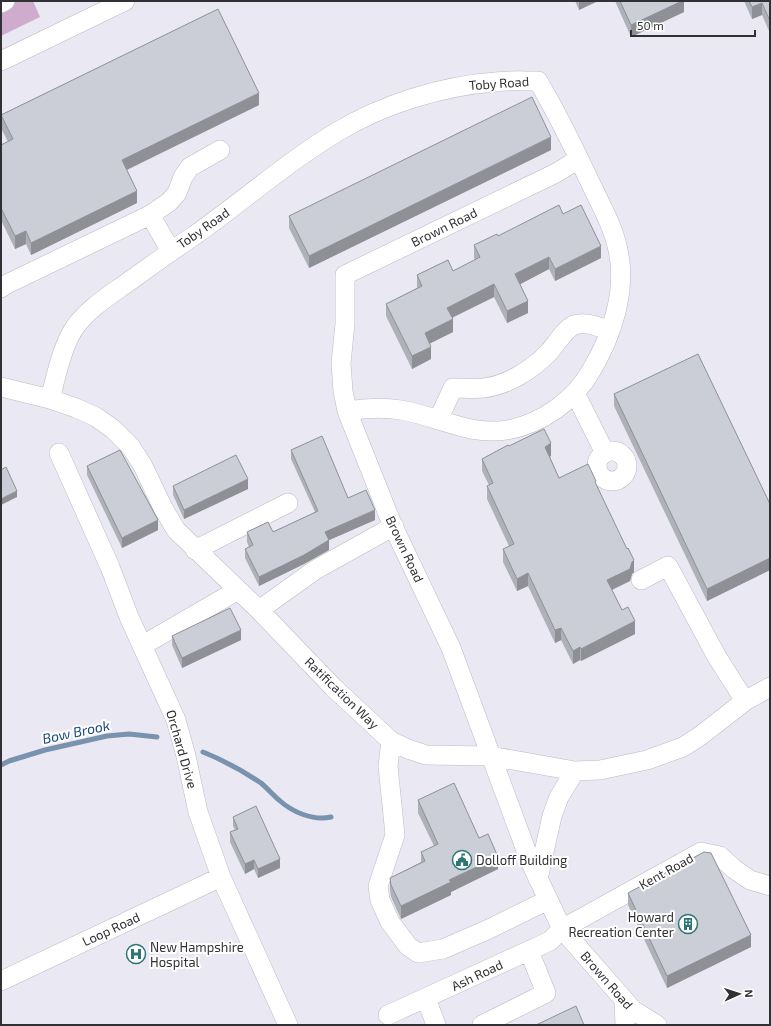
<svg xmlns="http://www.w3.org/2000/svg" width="771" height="1026" viewBox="0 0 771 1026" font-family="'Exo 2',sans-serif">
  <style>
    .green { fill: #cfaccd }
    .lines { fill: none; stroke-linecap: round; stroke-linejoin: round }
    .stream { stroke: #7992ad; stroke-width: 5 }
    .minor-casing { stroke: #bbbac4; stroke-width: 20 }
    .minor { stroke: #fff; stroke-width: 19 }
    .wall { fill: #afb1b9 }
    .shaded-wall { fill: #8e9096 }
    .building { fill: #cbced7; stroke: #8e9096 }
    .labels { text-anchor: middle; stroke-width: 4; stroke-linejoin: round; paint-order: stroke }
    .street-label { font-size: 13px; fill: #313135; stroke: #fff }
    .poi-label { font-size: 13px; fill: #313135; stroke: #fff; text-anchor: start }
    .water-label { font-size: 14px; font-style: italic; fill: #184979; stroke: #fff }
  </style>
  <rect width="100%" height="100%" fill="#eae9f3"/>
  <path class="green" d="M1 1H33L40 17 1 36Z"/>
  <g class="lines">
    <path class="stream" d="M203 752C223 760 243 771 261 783 267 788 273 795 279 800 292 812 313 821 331 817
      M1 765 9 761 45 750 107 736 129 734 157 737"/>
    <g class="minor-casing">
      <path id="minor" d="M1 3 5 1
        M1 61 125 1
        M579 159 556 173 345 275V324L341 363 343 391 347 411 392 524 451 648 530 861 562 929 633 1010 657 1025
        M150 215 169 202 177 193 183 177 190 167 220 150
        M1 288 5 285 150 215 171 251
        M1 387 50 399 76 408 96 417 113 429 131 447 143 466 163 508 176 530 259 610 334 688 391 741 408 749 426 755 490 756 575 771 600 770 647 760 683 747 700 736 745 701 770 687
        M575 393 605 453
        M50 399C56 377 62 346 75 327 88 309 107 297 124 285 148 268 171 251 195 235 243 201 287 162 337 132 383 104 442 86 495 82 509 80 524 81 538 81 557 113 573 146 589 180 599 202 613 225 618 250 627 291 612 336 591 371 574 401 541 424 507 430 468 436 438 416 401 410 382 407 365 408 347 411
        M438 420 453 388C463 388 474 389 484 388 508 385 533 369 549 352 556 344 565 329 574 325 586 321 599 327 610 331
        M597 466a15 15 0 1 1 30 0a15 15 0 1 1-30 0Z
        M59 453 110 567 129 617 176 720 186 756 198 812 221 877 288 1025
        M195 550 288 503
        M641 580 668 566 717 657 745 701
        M259 610 315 570 394 526
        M143 645 238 590
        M391 741 388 766 395 835 378 886 380 900 390 922 408 946 418 953 443 949 489 929 548 900
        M538 879 552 816 559 797 575 771
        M1 981 221 877
        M426 998 436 1025
        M624 1000 625 1025
        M388 1015 550 941 562 929 701 852 720 856 734 869 750 880 770 886
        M482 1025 546 993 529 951"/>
    </g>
    <use href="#minor" class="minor"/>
  </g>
  <path class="wall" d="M575 1H598L579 10Z
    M615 1H684V12L631 37Z
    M744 1H770V43L769 41V31L762 15 752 19Z
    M259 105 127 170 137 203 31 255 26 244 15 249 1 220V145L8 142 1 128V115Z
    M551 150 309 268 289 228V216Z
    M563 214 601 258 555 281 549 269 520 284 528 313 507 323 494 297 452 318 453 332 430 343 431 359 412 369 386 316V304L417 288V275L453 271 475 260 474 257V245L498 236Z
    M614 394 770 504V570L707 601 614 406Z
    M509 446 551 456 550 457 559 478 596 484 634 572 632 574 630 581 612 590 622 610 635 634 581 661 580 660 573 664 561 640 555 643 528 586 517 591 503 562V549L509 546 487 499V486L489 485 482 471V459Z
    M291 450 348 498 375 520 328 540 329 550 304 564 259 586 245 558V549L249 547 247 542V532H273L315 512 291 459Z
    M87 466 158 530 122 548 87 475Z
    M173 486 248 489 184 519 173 495Z
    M172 636 241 640 182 668 172 645Z
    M418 800 479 838 498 869 451 892V895L401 919 391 897 390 890V878L421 862V852L434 846 418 813Z
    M233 817 280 868 258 878 254 869 245 874 230 842V832L235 830 233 826Z
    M628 893 751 947 667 988 628 905Z"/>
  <path class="shaded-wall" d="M579 1H598L579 10Z
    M682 1H684V12L631 37V25Z
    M762 3V15L752 19V7Z
    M259 93V105L122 172V160Z
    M551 137V150L309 268V256Z
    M137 191V203L31 255V243Z
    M26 231V244L15 249V236Z
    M601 246V258L555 281V269Z
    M549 257V269L515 287V274Z
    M494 284V297L447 320V308Z
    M528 301V313L507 323V311Z
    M453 319V332L425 346V333Z
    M431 347V359L412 369V356Z
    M551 443V456L545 459V447Z
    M248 479V489L184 519V510Z
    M17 491V497L1 505V499Z
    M375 510V520L325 542V532Z
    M158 520V530L122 548V538Z
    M329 540V550L304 564 259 586V577Z
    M770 558V570L707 601V589Z
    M634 560V572L632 574 630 581 607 592V580L632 562Z
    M528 573V586L517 591V579Z
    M635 621V634L581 661V649Z
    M561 628V640L555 643V630Z
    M241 630V640L182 668V658Z
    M580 647V660L573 664V651Z
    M498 857V869L451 892V895L401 919V906L449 880Z
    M280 859V868L258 878V869Z
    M254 860V869L245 874V864Z
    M751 935V947L667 988V976Z"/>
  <path class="building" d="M620 1H682L631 25Z
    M749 1H770V21L762 3 752 7Z
    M218 9 259 93 122 160 137 191 31 243 26 231 15 236 1 208V145L13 139 1 115Z
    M532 97 551 137 309 256 289 216Z
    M559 205 563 214 581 205 601 246 555 269 549 257 515 274 528 301 507 311 494 284 447 308 453 319 425 333 431 347 412 356 386 304 422 286 417 275 448 260 453 271 480 257 474 245 497 234 498 236Z
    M698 354 770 504V558L707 589 614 394Z
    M544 429 551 443 545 447 559 478 588 464 596 481 595 482 627 549 628 548 634 560 632 562 630 569 607 580 622 610 628 607 635 621 581 649 580 647 573 651 561 628 555 630 528 573 517 579 503 549 514 544 487 486 493 483 482 459 508 445 509 446Z
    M322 436 348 498 366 490 375 510 325 532 329 540 304 555 259 577 245 549 253 545 247 532 268 522 273 532 318 511 291 450Z
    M120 450 158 520 122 538 87 466Z
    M236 455 248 479 184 510 173 486Z
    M6 467 17 491 1 499V470Z
    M230 608 241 630 182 658 172 636Z
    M454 783 479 838 488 834 498 857 449 880 451 882 401 906 391 885 390 878 425 861 421 852 438 844 418 800Z
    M256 806 280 859 258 869 254 860 245 864 230 832 238 829 233 817Z
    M704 852 711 853 751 935 667 976 628 893Z
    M576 1006 584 1025H536Z"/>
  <defs>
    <g id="civic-ring" transform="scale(1)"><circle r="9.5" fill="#fff" stroke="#2c7675" stroke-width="1.5"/><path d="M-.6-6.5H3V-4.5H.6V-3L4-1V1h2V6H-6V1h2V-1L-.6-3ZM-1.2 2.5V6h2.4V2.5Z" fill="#2c7675"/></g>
    <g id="building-ring" transform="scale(1)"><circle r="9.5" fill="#fff" stroke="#2c7675" stroke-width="1.5"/><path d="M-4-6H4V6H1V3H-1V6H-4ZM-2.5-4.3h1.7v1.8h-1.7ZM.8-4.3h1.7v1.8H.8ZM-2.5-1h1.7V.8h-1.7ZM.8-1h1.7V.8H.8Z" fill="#2c7675"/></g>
    <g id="hospital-ring" transform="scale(1)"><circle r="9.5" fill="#fff" stroke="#2c7675" stroke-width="1.5"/><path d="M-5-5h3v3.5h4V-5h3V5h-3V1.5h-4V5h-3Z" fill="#2c7675"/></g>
  </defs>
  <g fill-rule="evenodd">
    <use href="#civic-ring" x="462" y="860"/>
    <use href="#building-ring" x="688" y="924"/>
    <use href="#hospital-ring" x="136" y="954"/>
  </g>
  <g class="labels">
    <g class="street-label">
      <text transform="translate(499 83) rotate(-4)" y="5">Toby Road</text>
      <text transform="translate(444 227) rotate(-26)" y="5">Brown Road</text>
      <text transform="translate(203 228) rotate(-35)" y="5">Toby Road</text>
      <text transform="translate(405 549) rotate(65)" y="5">Brown Road</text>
      <text transform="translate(342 693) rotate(44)" y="5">Ratification Way</text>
      <text transform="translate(182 749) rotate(74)" y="5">Orchard Drive</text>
      <text transform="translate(666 871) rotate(-29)" y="5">Kent Road</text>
      <text transform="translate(111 929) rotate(-25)" y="5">Loop Road</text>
      <text transform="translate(477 975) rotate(-25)" y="5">Ash Road</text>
      <text transform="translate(607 980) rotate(49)" y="5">Brown Road</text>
    </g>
    <g class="poi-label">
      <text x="476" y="865">Dolloff Building</text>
      <text x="674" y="922" text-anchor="end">Howard<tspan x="674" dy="15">Recreation Center</tspan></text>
      <text x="150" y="952">New Hampshire<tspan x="150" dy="15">Hospital</tspan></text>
    </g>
    <g class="water-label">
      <text transform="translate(76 732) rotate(-12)" y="5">Bow Brook</text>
    </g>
  </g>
  <rect width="771" height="1026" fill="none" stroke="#313135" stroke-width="4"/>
  <g transform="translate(739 994) rotate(87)" stroke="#ffffff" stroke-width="3" paint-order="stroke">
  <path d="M0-3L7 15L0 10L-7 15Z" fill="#313135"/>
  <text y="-6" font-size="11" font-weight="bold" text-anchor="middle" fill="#313135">N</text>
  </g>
  <path d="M631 30v6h124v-6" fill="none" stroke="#313135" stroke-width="2"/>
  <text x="637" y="30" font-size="12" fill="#313135" stroke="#ffffff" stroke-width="3" paint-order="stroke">50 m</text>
</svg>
